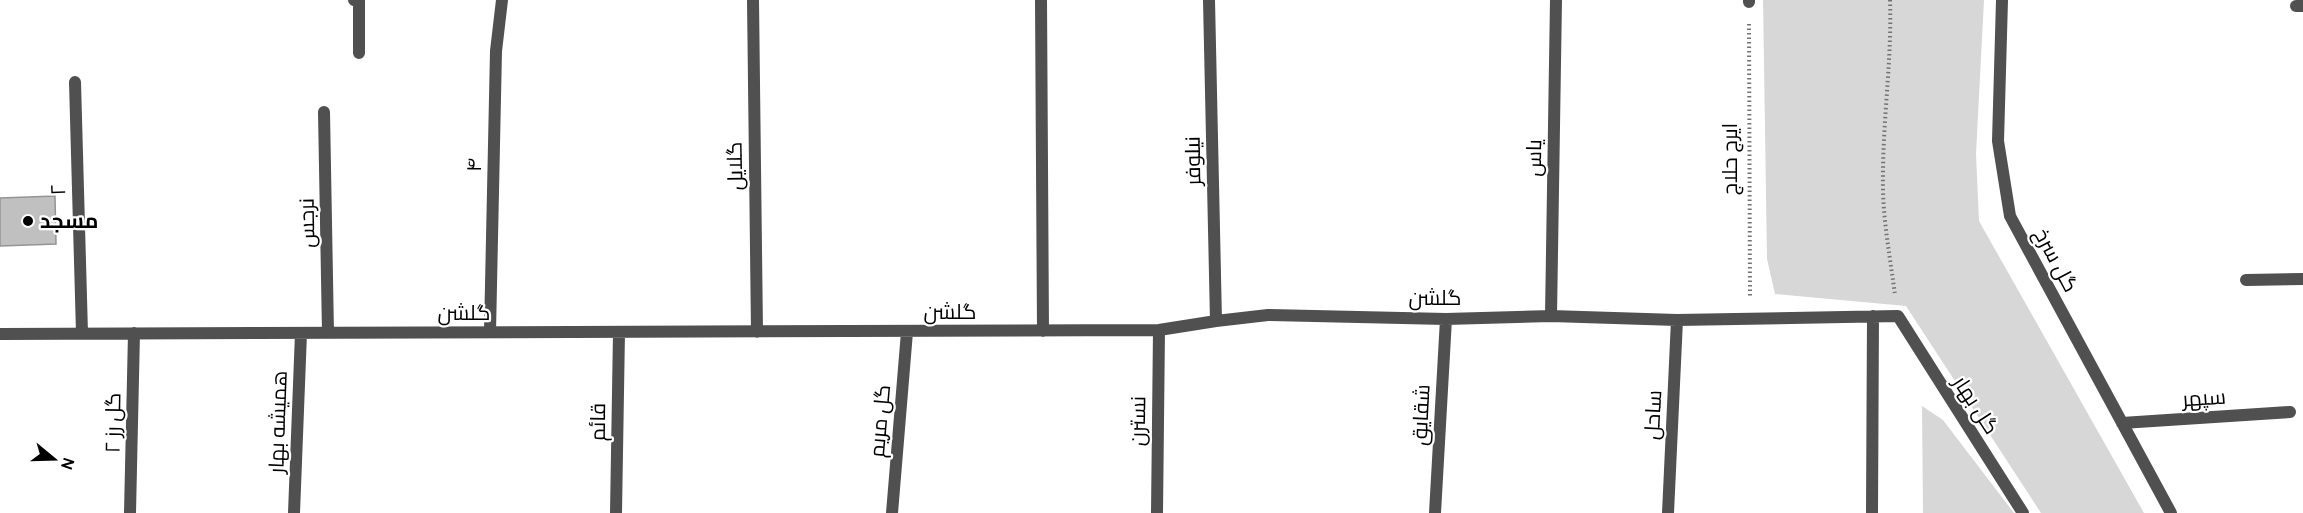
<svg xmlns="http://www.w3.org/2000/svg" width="2303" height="513" viewBox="0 0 2303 513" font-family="Cabin,Cairo,sans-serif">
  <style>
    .green { fill: #d7d7d7 }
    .building { fill: #c0c0c0; stroke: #949494; stroke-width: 1.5 }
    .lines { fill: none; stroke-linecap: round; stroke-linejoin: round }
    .path { stroke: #727272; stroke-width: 4; stroke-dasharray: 1.5 3; stroke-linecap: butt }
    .minor { stroke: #505050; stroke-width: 12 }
    .poi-dot { fill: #000; stroke: #fff; stroke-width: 2 }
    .labels { text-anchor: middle; stroke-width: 4.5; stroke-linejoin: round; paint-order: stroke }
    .street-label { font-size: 21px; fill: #000; stroke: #fff }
    .poi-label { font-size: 21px; font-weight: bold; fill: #000; stroke: #fff; text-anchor: start }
  </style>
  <rect width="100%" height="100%" fill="#fff"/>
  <path class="green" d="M1763 0H1984L1976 154 1979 221 2144 513H2041L1906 306 1775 294 1767 259Z
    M1922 406 1943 420 2014 513H1923Z"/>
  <path class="building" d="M55 196 56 244 0 246V198Z"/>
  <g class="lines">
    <path class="path" d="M1890 0C1892 59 1883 117 1883 176 1882 216 1890 256 1895 295
      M1749 24 1750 298"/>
    <path class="minor" d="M354 0 359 1V53
      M753 0 757 332
      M1041 0 1043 331
      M1209 0 1216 321
      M1749 0V2
      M2002 0 1998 141 2010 216 2171 513
      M2296 6H2303
      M75 82 82 333
      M324 112 328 333
      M2246 280 2303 279
      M1551 316 1556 0
      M490 332 496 51 502 0
      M0 334 1159 330 1216 321 1268 315 1446 319 1551 316 1677 320 1898 316 2023 513
      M2122 423 2290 412
      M130 513 134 333
      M294 513 301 333
      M616 513 619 332
      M892 513 907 332
      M1157 513 1159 330
      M1435 513 1446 319
      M1668 513 1677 320
      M1872 513 1873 316"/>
  </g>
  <circle class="poi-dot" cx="28" cy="221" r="6"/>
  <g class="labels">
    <g class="street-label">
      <text transform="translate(1534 158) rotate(-89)" y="7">یاس</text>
      <text transform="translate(1730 159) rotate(-90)" y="7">ایرج حلاج</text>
      <text transform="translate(1193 161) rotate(-91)" y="7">نیلوفر</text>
      <text transform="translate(474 165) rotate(-89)" y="7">۴</text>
      <text transform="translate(735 166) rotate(-91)" y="7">گلایل</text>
      <text transform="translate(58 190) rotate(-92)" y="7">۲</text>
      <text transform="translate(307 223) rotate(-91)" y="7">نرجس</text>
      <text transform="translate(2056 260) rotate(62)" y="7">گل سرخ</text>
      <text x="1435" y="305">گلشن</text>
      <text x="950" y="319">گلشن</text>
      <text x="464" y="320">گلشن</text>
      <text transform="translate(2204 398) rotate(-4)" y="7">سپهر</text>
      <text transform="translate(1976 405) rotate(57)" y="7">گل بهار</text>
      <text transform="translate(1421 415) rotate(-87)" y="7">شقایق</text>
      <text transform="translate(1653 415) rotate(-87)" y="7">ساحل</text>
      <text transform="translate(880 421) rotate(-85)" y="7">گل مریم</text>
      <text transform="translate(1138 421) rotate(-89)" y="7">نسترن</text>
      <text transform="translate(278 422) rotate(-88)" y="7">همیشه بهار</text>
      <text transform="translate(598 422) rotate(-89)" y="7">قائم</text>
      <text transform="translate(113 423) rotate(-89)" y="7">گل رز ۲</text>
    </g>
    <g class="poi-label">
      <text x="40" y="228">مسجد</text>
    </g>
  </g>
  <g transform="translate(54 459) rotate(109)" stroke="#ffffff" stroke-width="4.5" paint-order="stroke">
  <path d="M0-4.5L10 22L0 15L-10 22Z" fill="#000000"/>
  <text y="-9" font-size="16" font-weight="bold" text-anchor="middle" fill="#000000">N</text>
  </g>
</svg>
